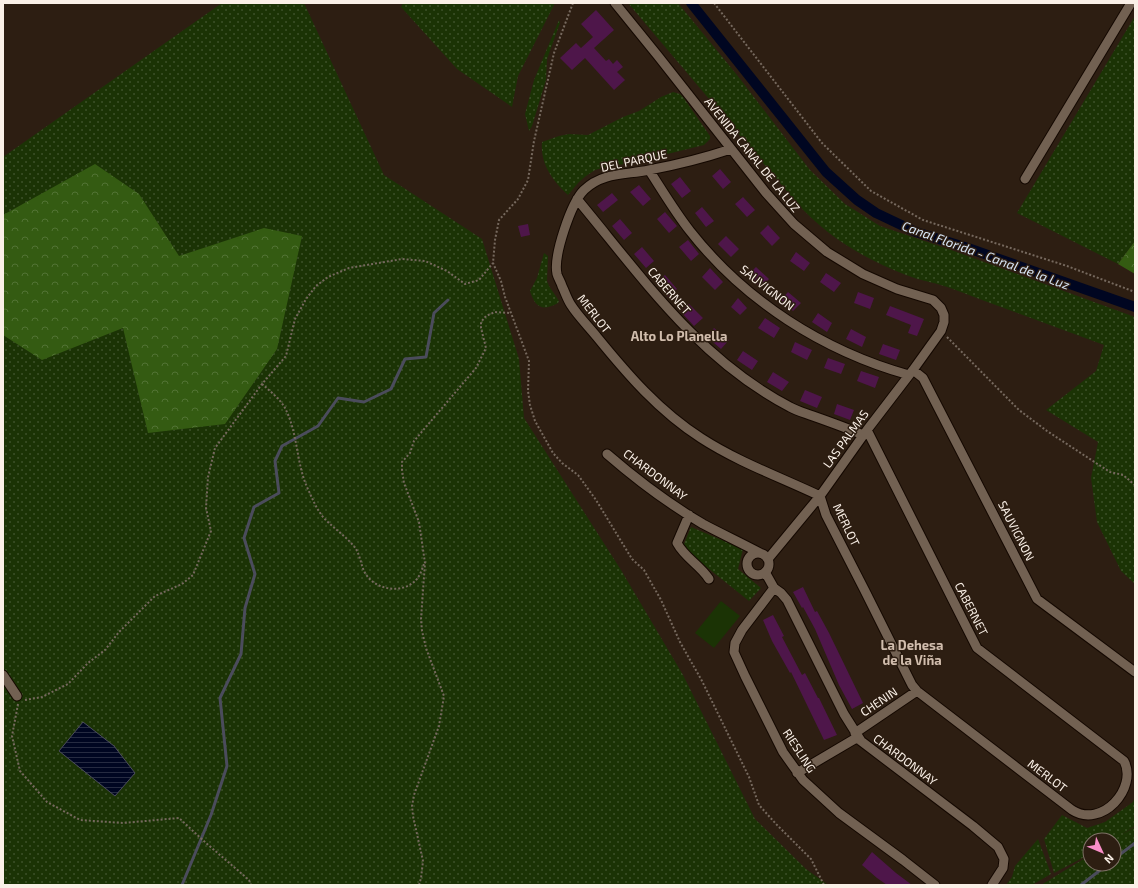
<svg xmlns="http://www.w3.org/2000/svg" width="1138" height="888" viewBox="0 0 1138 888" font-family="'Exo 2',sans-serif">
  <style>
    .green { fill: url(#green-dots) }
    .forest { fill: url(#forest-crowns) }
    .pitch { fill: #1b3305 }
    .water { fill: url(#water-rules); stroke: #4b4c5c }
    .lines { fill: none; stroke-linecap: round; stroke-linejoin: round }
    .stream { stroke: #4b4c5c; stroke-width: 3 }
    .canal { stroke: #000621; stroke-width: 10 }
    .building { fill: #4e164a }
    .minor-casing { stroke: #140801; stroke-width: 11 }
    .path { stroke: #76695e; stroke-width: 2; stroke-dasharray: 2 2; stroke-linecap: butt }
    .minor { stroke: #726152; stroke-width: 9 }
    .labels { text-anchor: middle; stroke-width: 3; stroke-linejoin: round; paint-order: stroke }
    .street-label { font-size: 12px; fill: #faf0e7; stroke: #2d1e12 }
    .water-label { font-size: 13px; font-style: italic; fill: #d7e5f6; stroke: #2d1e12 }
    .neighbourhood-label { font-size: 13px; font-weight: bold; fill: #d1bdad; stroke: #2d1e12 }
  </style>
  <defs>
    <pattern id="green-dots" width="8" height="8" patternUnits="userSpaceOnUse"><rect width="8" height="8" fill="#1b3305"/><path d="M2 2h.1M6 6h.1" fill="none" stroke="#3d5129" stroke-width="1.8" stroke-linecap="round"/></pattern>
    <pattern id="forest-crowns" width="20" height="18" patternUnits="userSpaceOnUse"><rect width="20" height="18" fill="#345b12"/><path d="M2 6a3 3 0 1 1 6 0M12 15a3 3 0 1 1 6 0" fill="none" stroke="#527334"/></pattern>
    <pattern id="water-rules" width="6" height="5" patternUnits="userSpaceOnUse"><rect width="6" height="5" fill="#000621"/><path d="M0 2.5h6" fill="none" stroke="#262b41"/></pattern>
  </defs>
  <rect width="100%" height="100%" fill="#2d1e12"/>
  <path class="green" d="M222 3H304L384 175 482 239 519 359 524 418 621 570 683 675 755 819 806 869 828 885H3V157Z
    M403 3H555L518 76 512 107 457 69 401 7Z
    M628 3H678L737 75 810 170 845 204 880 226 954 251 1135 317V584L1121 571 1097 522 1091 478 1098 442 1046 410 1096 371 1104 345C1054 326 1003 308 953 289 938 283 921 281 906 275 864 259 826 236 796 202Z
    M1135 16V241L1118 264 1017 213Z
    M559 20 560 23 547 59 546 80 532 126 529 131 525 114 534 80Z
    M673 92 680 94 683 97 710 136V139L704 145 643 160 619 165 610 166 595 170 586 176 579 182 568 195C553 181 540 164 542 142L559 136 569 134 588 135 623 117 639 111 661 97Z
    M544 253 548 256 547 281 549 286 559 301 558 303C542 312 535 307 530 291L537 278Z
    M691 527 743 549 738 569 761 588 749 601 689 553 684 544Z
    M1135 796V826L1121 835 1135 827V885H1041L1090 855V864H1114V840H1090V854L1054 873 1044 839 1062 815 1087 828 1105 822 1133 802Z
    M1038 839 1051 874 1032 885H1006L1012 877 1015 866Z"/>
  <path class="forest" d="M95 164 139 194 179 256 264 228 302 236 277 349 225 424 148 433 123 328 42 360 3 335V215Z
    M1135 241V274L1118 264Z"/>
  <path class="pitch" d="M721 601 740 616 714 648 695 633Z"/>
  <path class="water" d="M83 722 114 746 135 773 115 796 59 751Z"/>
  <g class="lines">
    <path class="stream" d="M1114 859 1135 843
      M182 885 211 815 227 766 220 698 241 654 245 608 255 574 244 538 254 507 279 493 275 461 282 446 318 426 338 398 364 402 391 389 405 359 426 357 434 313 448 300
      M1081 885 1108 864"/>
    <path class="canal" d="M691 3 826 172 857 200 876 213 916 232 968 248 1135 307"/>
  </g>
  <path class="building" d="M596 10 614 30 594 48 606 61 609 59 613 64 617 60 623 67 617 72 625 80 614 90 585 58 572 70 560 58 576 43 581 48 593 37 581 24Z
    M720 169 731 182 723 189 712 176Z
    M680 177 691 191 682 198 671 184Z
    M639 185 651 199 643 206 630 192Z
    M612 193 618 200 603 212 597 205Z
    M743 197 755 210 747 217 735 204Z
    M702 207 714 221 706 227 695 213Z
    M665 212 677 226 669 233 657 219Z
    M620 219 632 233 624 240 612 226Z
    M528 224 530 235 521 237 518 226Z
    M768 225 780 238 772 246 760 233Z
    M726 236 739 249 731 257 718 244Z
    M688 240 699 254 691 261 679 247Z
    M642 247 654 261 646 268 634 254Z
    M796 252 810 263 804 271 790 261Z
    M756 267 769 279 761 288 748 275Z
    M710 268 723 282 715 290 702 277Z
    M826 273 841 283 834 292 820 282Z
    M665 275 677 289 668 297 656 282Z
    M788 292 801 303 793 311 781 300Z
    M858 292 874 298 870 309 854 303Z
    M738 298 747 308 740 315 731 307Z
    M689 304 703 318 694 326 681 312Z
    M890 306 924 319 917 336 908 333 911 325 886 315Z
    M818 313 832 323 827 332 812 322Z
    M765 318 780 328 774 338 758 328Z
    M714 328 729 340 721 349 707 337Z
    M851 329 866 337 862 347 846 339Z
    M795 342 812 350 807 360 791 352Z
    M883 344 900 350 896 360 879 354Z
    M743 351 758 361 752 370 737 360Z
    M828 358 845 364 841 374 824 368Z
    M861 371 879 377 875 388 857 381Z
    M773 372 789 382 782 391 767 382Z
    M805 390 822 397 817 408 800 401Z
    M837 404 854 410 850 420 834 414Z
    M803 587 815 612 817 611 829 633 863 703 852 709 839 685 815 629 803 607 802 608 793 592Z
    M773 615 784 636 782 637 802 675 805 673 818 698H819L837 735 824 740 791 672 790 673 772 641 763 620Z
    M872 852 896 873 912 885H887L877 878 862 865Z"/>
  <g class="lines">
    <g class="minor-casing">
      <path id="minor" d="M615 3 658 56 766 193 794 224 827 252 863 274 897 289 933 300 941 308 944 315V322L941 331 913 370 867 430 820 496 768 559
        M731 149C704 158 676 165 649 170 626 175 603 172 584 190 571 203 553 256 557 274 558 278 561 282 562 286 565 292 567 299 571 305 578 316 589 327 597 337 628 375 659 411 701 438 738 462 780 477 820 496L826 515 865 591 912 685 917 691 1072 810C1102 829 1138 788 1124 761L977 648 867 430
        M649 170C662 190 675 212 690 231 745 301 823 351 909 375
        M1025 179 1131 3
        M577 199C642 277 698 359 790 407 797 411 805 413 813 416 830 422 847 428 863 435
        M913 370 923 378 1037 599 1135 672
        M607 454C637 480 669 504 703 524 722 534 741 543 760 553
        M689 515 677 543C685 558 700 565 709 579
        M747 564a11 11 0 1 1 22 0a11 11 0 1 1-22 0Z
        M765 572 774 588 781 593 787 600 844 714 861 741 973 826 998 847 1004 859 1003 868 992 885
        M774 588 742 630 735 643 734 652 745 676 783 752 803 780 839 813 903 860 935 885
        M3 675 17 696
        M855 733 917 691
        M797 773 858 737"/>
    </g>
    <path class="path" d="M573 3 554 53 534 141 528 180 518 199 499 220 495 240 493 263 501 281 505 297 529 361 528 391 530 405 535 421 553 453 562 463 578 475 596 500 632 559 644 570 661 600 680 642 702 681 749 777 759 805 776 824 811 859 824 885
      M714 3 822 143 871 191 923 220 1067 266 1135 292
      M947 337 1019 410 1047 431 1096 463 1110 472 1123 475 1135 485
      M262 384C270 391 280 399 285 408 298 433 296 462 307 487 312 498 316 508 323 517 332 527 343 534 352 544 360 552 360 562 364 571 373 590 402 595 416 580 420 576 422 569 424 564
      M25 700 42 697 68 684 88 663 105 650 119 632 155 596 182 584 193 575 211 531 206 508 208 477 215 448 262 384 286 356 295 319 306 299 316 286 328 277 349 268 402 259 425 261 447 271 465 284 479 280 493 263
      M18 704 12 736 20 771 47 802 80 820 123 823 179 818 206 843 249 880 251 885
      M419 885 421 878 423 861 413 816 412 806 414 795 439 726 444 696 426 648 422 631 421 619 425 563 419 522 404 483 402 470V462L410 453 414 441 476 368 486 348 481 328V322L486 316 495 312 511 313"/>
    <use href="#minor" class="minor"/>
  </g>
  <g class="labels">
    <g class="street-label">
      <text transform="translate(752 155) rotate(51)" y="4">AVENIDA CANAL DE LA LUZ</text>
      <text transform="translate(634 161) rotate(-12)" y="4">DEL PARQUE</text>
      <text transform="translate(767 288) rotate(38)" y="4">SAUVIGNON</text>
      <text transform="translate(669 291) rotate(49)" y="4">CABERNET</text>
      <text transform="translate(594 314) rotate(52)" y="4">MERLOT</text>
      <text transform="translate(846 439) rotate(-54)" y="4">LAS PALMAS</text>
      <text transform="translate(655 475) rotate(37)" y="4">CHARDONNAY</text>
      <text transform="translate(846 525) rotate(64)" y="4">MERLOT</text>
      <text transform="translate(1016 531) rotate(63)" y="4">SAUVIGNON</text>
      <text transform="translate(971 609) rotate(63)" y="4">CABERNET</text>
      <text transform="translate(879 702) rotate(-34)" y="4">CHENIN</text>
      <text transform="translate(799 751) rotate(57)" y="4">RIESLING</text>
      <text transform="translate(905 760) rotate(37)" y="4">CHARDONNAY</text>
      <text transform="translate(1047 776) rotate(37)" y="4">MERLOT</text>
    </g>
    <g class="water-label">
      <text transform="translate(986 255) rotate(20)" y="5">Canal Florida - Canal de la Luz</text>
    </g>
    <g class="neighbourhood-label">
      <text x="679" y="341">Alto Lo Planella</text>
      <text x="912" y="650">La Dehesa<tspan x="912" dy="15">de la Viña</tspan></text>
    </g>
  </g>
  <rect width="1138" height="888" fill="none" stroke="#faf0e7" stroke-width="8"/>
  <g transform="translate(1102 852) rotate(134)"><circle r="19" fill="#2d1e12" stroke="#7f7267"/>
  <path d="M0-3L7 15L0 10L-7 15Z" fill="#f98fc8"/>
  <text y="-6" font-size="11" font-weight="bold" text-anchor="middle" fill="#faf0e7">N</text>
  </g>
</svg>
